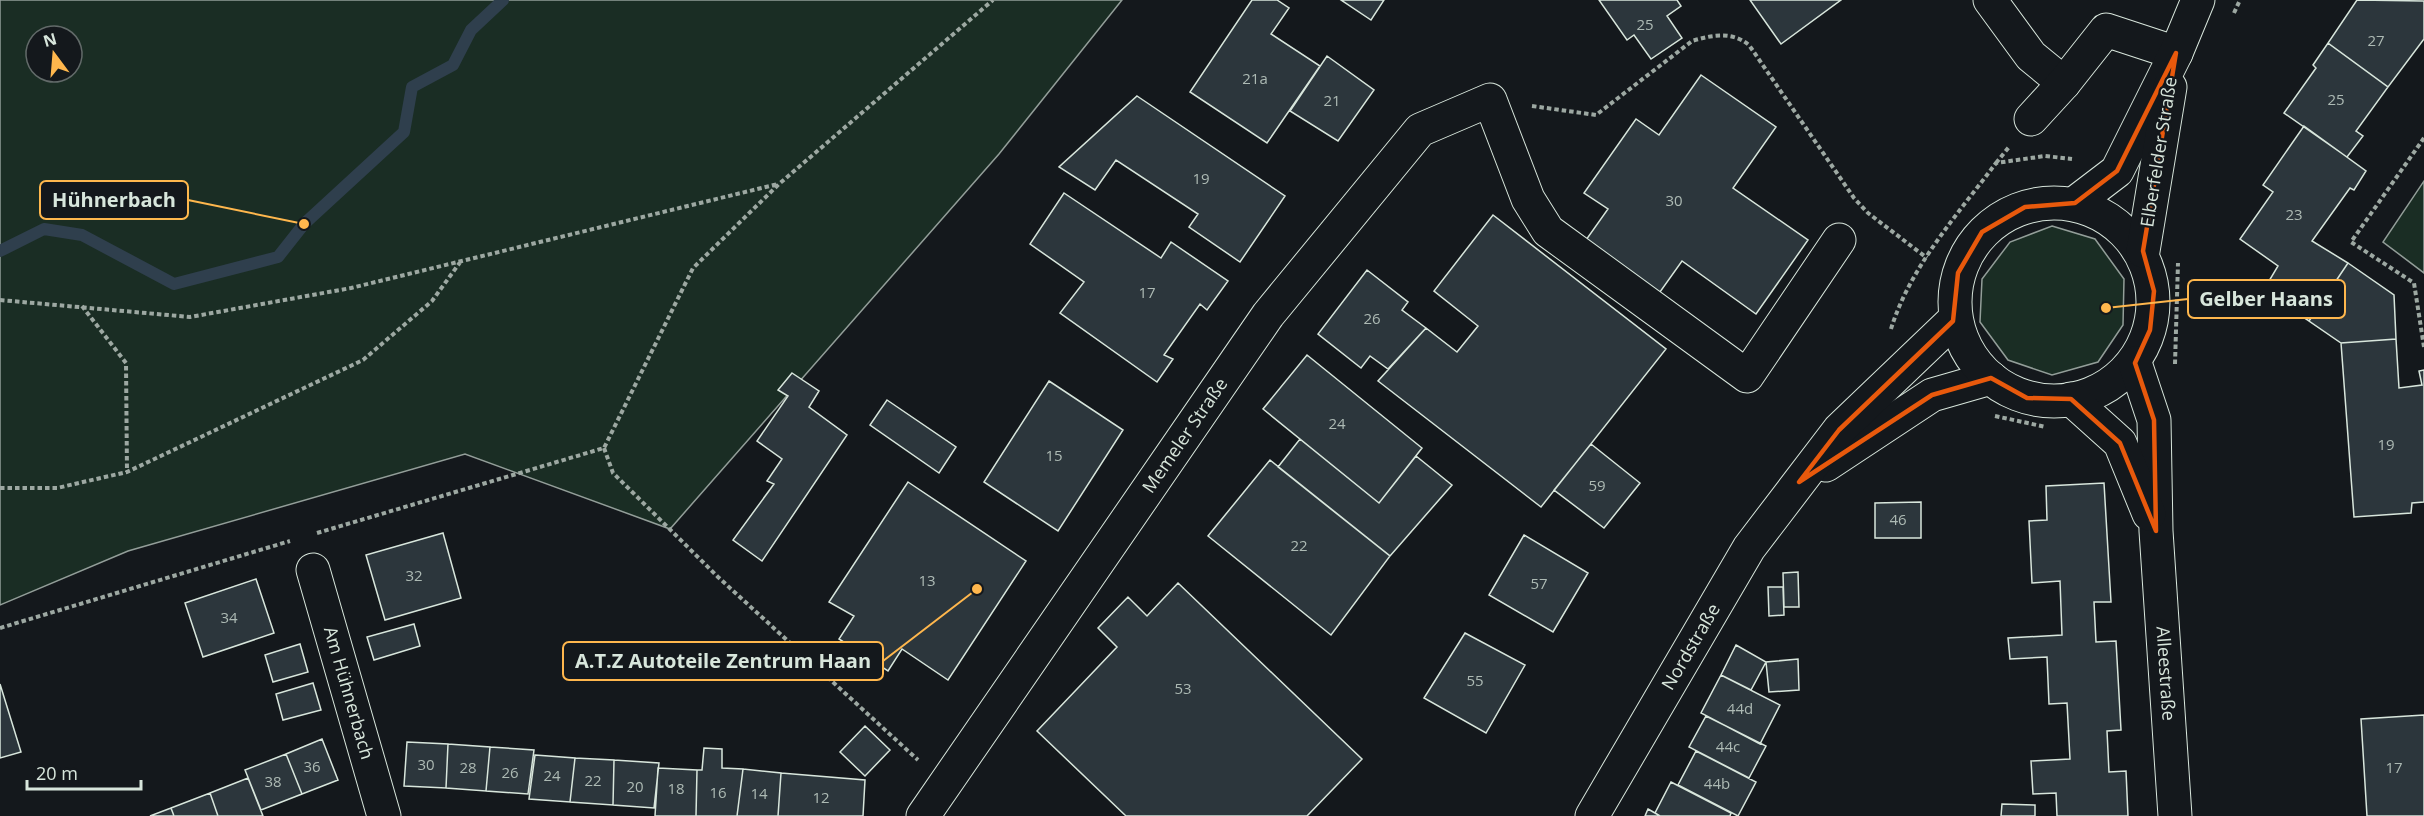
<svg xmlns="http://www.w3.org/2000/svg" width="2424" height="816" viewBox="0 0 2424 816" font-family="'Open Sans',sans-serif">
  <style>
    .green { fill: #1a2d24; stroke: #939e99; stroke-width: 1.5; fill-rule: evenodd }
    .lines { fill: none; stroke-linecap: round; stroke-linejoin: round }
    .stream { stroke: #2f3f4d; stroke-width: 12 }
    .building { fill: #2c363c; stroke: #d8e6dc; stroke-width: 1.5 }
    .minor-casing { stroke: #d8e6dc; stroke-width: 35 }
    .major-casing { stroke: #d8e6dc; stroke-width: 35 }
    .path { stroke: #9da8a2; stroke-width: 4; stroke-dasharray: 4.5 3; stroke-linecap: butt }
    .minor { stroke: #14181c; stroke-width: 33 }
    .major { stroke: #14181c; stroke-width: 33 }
    .marked { fill: none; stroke: #e8590c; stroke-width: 4.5; stroke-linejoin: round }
    .labels { text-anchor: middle; stroke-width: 4.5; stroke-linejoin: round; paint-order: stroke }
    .number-label { font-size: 15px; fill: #adbab4 }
    .street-label { font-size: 18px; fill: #d8e6dc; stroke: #14181c }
    .leader { fill: none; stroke: #ffb74d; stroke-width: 2 }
    .callout-dot { fill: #ffb74d; stroke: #14181c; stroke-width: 2 }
    .callout { fill: #14181c; stroke: #ffb74d; stroke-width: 2 }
    .callout-label { font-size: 20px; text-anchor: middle; font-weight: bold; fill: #d8e6dc }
  </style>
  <rect width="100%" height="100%" fill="#14181c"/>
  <path class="green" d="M0 0H1122L999 154 670 529 465 454 128 551 0 605ZM36 36H72V72H36Z
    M2424 181V273L2383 242Z
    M2052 226 2095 239 2124 279 2123 325 2098 362 2052 375 2008 360 1980 322 1982 279 2010 242Z"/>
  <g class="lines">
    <path class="stream" d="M0 251 44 229 82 235 174 284 278 257 304 224 404 132 412 87 453 65 471 30 503 0"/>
  </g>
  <path class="building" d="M1252 0H1277L1289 8 1271 34 1320 66 1267 143 1190 92Z
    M1341 0H1384L1371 20Z
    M1599 0H1677L1681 6 1667 16 1682 38 1651 59 1634 35 1627 40Z
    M1750 0H1841L1781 44Z
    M2357 0 2424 1V39L2388 87 2328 43Z
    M2328 43 2388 87 2356 131 2363 136 2347 157 2284 113 2316 68 2313 65Z
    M1327 56 1374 90 1338 141 1290 111Z
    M1701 75 1776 127 1733 188 1808 240 1756 314 1682 261 1655 299 1581 247 1608 209 1584 193 1636 119 1659 135Z
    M1137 96 1285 196 1240 262 1189 227 1198 214 1116 160 1095 190 1059 167Z
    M2304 126 2366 171 2354 190 2350 188 2312 241 2348 263 2309 321 2263 291 2278 266 2240 239 2273 192 2263 185Z
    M1064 193 1161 258 1171 242 1228 281 1207 310 1200 304 1164 355 1173 359 1157 382 1060 313 1084 282 1030 244Z
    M1493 215 1666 349 1541 507 1378 381 1426 328 1457 352 1478 326 1434 291Z
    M2348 263 2394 295 2396 339 2341 343 2309 321Z
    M1367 270 1408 302 1402 310 1426 328 1388 369 1370 356 1361 368 1318 334Z
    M2396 339 2399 388 2422 385 2419 371 2424 370V502L2412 503 2411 513 2354 517 2341 343Z
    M1307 355 1422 448 1379 503 1263 409Z
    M792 373 819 391 809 407 847 435 762 561 733 540 774 484 767 481 782 459 757 441 788 396 778 390Z
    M1049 381 1123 430 1058 531 984 482Z
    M887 400 956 447 939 473 870 425Z
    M1300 439 1379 503 1416 456 1452 485 1390 556 1278 467Z
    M1591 444 1640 483 1604 528 1554 490Z
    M1270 460 1390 556 1331 635 1208 536Z
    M908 482 1026 561 948 680 902 649 888 671 839 639 854 616 829 602Z
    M2104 483 2111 602H2094L2096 642 2116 641 2121 730 2107 731 2109 772 2126 771 2128 816H2057L2056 793 2033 794 2031 761 2070 759 2067 703 2049 704 2047 657 2010 659 2008 638 2062 635 2060 581 2032 583 2029 521 2047 520 2046 486Z
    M1921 502V538H1875V503Z
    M443 533 461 598 385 620 366 555Z
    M1524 535 1588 573 1553 632 1489 595Z
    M1798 572 1799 607H1784L1783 573Z
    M256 579 274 633 203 657 185 603Z
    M1178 583 1362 759 1307 816H1126L1037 731 1117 647 1098 628 1128 597 1147 616Z
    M1768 587H1783L1784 615 1769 616Z
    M414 624 420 646 374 660 367 637Z
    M1465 633 1525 665 1486 733 1424 698Z
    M300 644 308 672 273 682 265 655Z
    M1736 645 1766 662 1751 690 1721 675Z
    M1798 659 1799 690 1769 692 1766 662Z
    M1721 675 1780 705 1760 744 1701 713Z
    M313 683 321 710 283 720 276 694Z
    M0 684 21 752 0 758Z
    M2424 715V816H2367L2361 719Z
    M1706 716 1766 746 1749 778 1689 747Z
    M865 726 890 750 865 776 840 752Z
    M322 739 338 780 302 794 286 754Z
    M407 742 448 744 446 788 404 786Z
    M448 744 490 747 486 791 446 788Z
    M490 747 534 750 528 794 486 791Z
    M704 748 722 749V768L743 769 737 816H696L697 770H702Z
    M1696 751 1756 782 1738 816 1678 785Z
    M286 754 302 794 261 810 245 770Z
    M535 755 575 758 570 802 529 799Z
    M575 758 614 760 613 805 570 802Z
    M614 760 659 763 654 808 613 805Z
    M658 768 697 770 696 816H655Z
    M743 769 781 773 778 816H737Z
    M781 773 865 780 863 816H778Z
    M248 778 263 816H218L210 793Z
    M1671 782 1731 813 1730 816H1660L1655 813Z
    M210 793 218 816H174L171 808Z
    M2002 804 2035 805V816H2001Z
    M171 808 174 816H150Z
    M1648 809 1655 813 1660 816H1645Z"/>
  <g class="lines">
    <g class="minor-casing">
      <g id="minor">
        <path d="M1990 0 2031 56 2064 83"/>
        <path d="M2031 119 2064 83 2106 30 2176 53"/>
        <path d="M1826 465 1932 395 1991 378"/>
        <path id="s1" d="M313 570 384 816"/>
        <path id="s2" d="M923 816 1268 315 1420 130 1490 100 1528 199 1548 231 1747 376 1839 240"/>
        <path id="s3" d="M1592 816 1749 548 1839 430 1953 321"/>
      </g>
    </g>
    <g class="major-casing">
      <g id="major">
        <path d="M2075 203 2117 171 2176 53 2198 0"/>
        <circle cx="2054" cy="302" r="99"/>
        <path d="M2143 251 2170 87"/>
        <path id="s4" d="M2135 363 2154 420 2156 531 2175 816"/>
        <path d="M2071 399 2120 443 2149 514"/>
      </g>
    </g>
    <path class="path" d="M2234 13 2240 0
      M1532 106 1596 115 1692 41C1712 35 1732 31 1749 45L1854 198 1868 213 1927 258
      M2424 138 2351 242 2414 283 2424 347
      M1996 163 2009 147
      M0 300 190 317 351 288 778 184
      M82 306 126 363 127 472
      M1891 329C1910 267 1958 214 1996 163L2045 156 2072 159
      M2175 364 2178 263
      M1995 416 2046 427
      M604 448 613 473 718 577 918 760
      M0 488H57L127 472 363 360 432 301 461 261
      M317 533 604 448 693 268 779 184 993 0
      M0 628 290 541"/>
    <use href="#minor" class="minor"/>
    <use href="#major" class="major"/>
  </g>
  <path class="marked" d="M2176 53 2143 251 2154 291 2150 330 2135 363 2154 420 2156 531 2120 443 2071 399 2027 398 1991 378 1932 395 1799 482 1839 430 1953 321 1958 273 1982 232 2025 207 2075 203 2117 171Z"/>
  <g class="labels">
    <g class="number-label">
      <text x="1645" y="30">25</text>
      <text x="2376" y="46">27</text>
      <text x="1255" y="84">21a</text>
      <text x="2336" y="105">25</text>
      <text x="1332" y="106">21</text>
      <text x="1201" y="184">19</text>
      <text x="1674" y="206">30</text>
      <text x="2294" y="220">23</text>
      <text x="1147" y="298">17</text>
      <text x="1372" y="324">26</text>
      <text x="1337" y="429">24</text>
      <text x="2386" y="450">19</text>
      <text x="1054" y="461">15</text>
      <text x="1597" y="491">59</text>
      <text x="1898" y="525">46</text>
      <text x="1299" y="551">22</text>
      <text x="414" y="581">32</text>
      <text x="927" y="586">13</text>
      <text x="1539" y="589">57</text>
      <text x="229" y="623">34</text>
      <text x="1475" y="686">55</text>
      <text x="1183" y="694">53</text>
      <text x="1740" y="714">44d</text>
      <text x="1728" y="752">44c</text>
      <text x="426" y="770">30</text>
      <text x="312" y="772">36</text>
      <text x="468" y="773">28</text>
      <text x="2394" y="773">17</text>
      <text x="510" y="778">26</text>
      <text x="552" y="781">24</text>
      <text x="593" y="786">22</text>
      <text x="273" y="787">38</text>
      <text x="1717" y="789">44b</text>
      <text x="635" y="792">20</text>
      <text x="676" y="794">18</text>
      <text x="718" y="798">16</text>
      <text x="759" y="799">14</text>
      <text x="821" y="803">12</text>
    </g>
    <g class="street-label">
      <text transform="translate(2159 152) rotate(-81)" y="6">Elberfelder Straße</text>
      <text dy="6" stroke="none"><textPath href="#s2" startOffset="462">Memeler Straße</textPath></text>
      <text dy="6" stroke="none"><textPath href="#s3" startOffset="196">Nordstraße</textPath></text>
      <text dy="6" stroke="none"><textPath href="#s4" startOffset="314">Alleestraße</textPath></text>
      <text dy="6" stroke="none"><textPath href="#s1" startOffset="128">Am Hühnerbach</textPath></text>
    </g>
  </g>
  <path class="leader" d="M304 224L188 200M2106 308L2188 299M977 589L883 661"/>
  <g class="callout-dot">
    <circle cx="304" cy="224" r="6"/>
    <circle cx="2106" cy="308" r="6"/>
    <circle cx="977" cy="589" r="6"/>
  </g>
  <g class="callout">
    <rect x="40" y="181" width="148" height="38" rx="6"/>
    <rect x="2188" y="280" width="157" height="38" rx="6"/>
    <rect x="563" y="642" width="320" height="38" rx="6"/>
  </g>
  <g class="callout-label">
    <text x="114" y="207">Hühnerbach</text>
    <text x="2266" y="306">Gelber Haans</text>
    <text x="723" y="668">A.T.Z Autoteile Zentrum Haan</text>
  </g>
  <g transform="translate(54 54) rotate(344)"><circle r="28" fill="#14181c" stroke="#626a69" stroke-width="1.5"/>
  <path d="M0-4.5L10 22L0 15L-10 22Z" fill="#ffb74d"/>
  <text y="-9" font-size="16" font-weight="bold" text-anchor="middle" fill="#d8e6dc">N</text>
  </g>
  <path d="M27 780v9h114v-9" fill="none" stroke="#d8e6dc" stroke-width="3"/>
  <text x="36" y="780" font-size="18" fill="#d8e6dc" stroke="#14181c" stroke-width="4.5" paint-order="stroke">20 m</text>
</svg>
